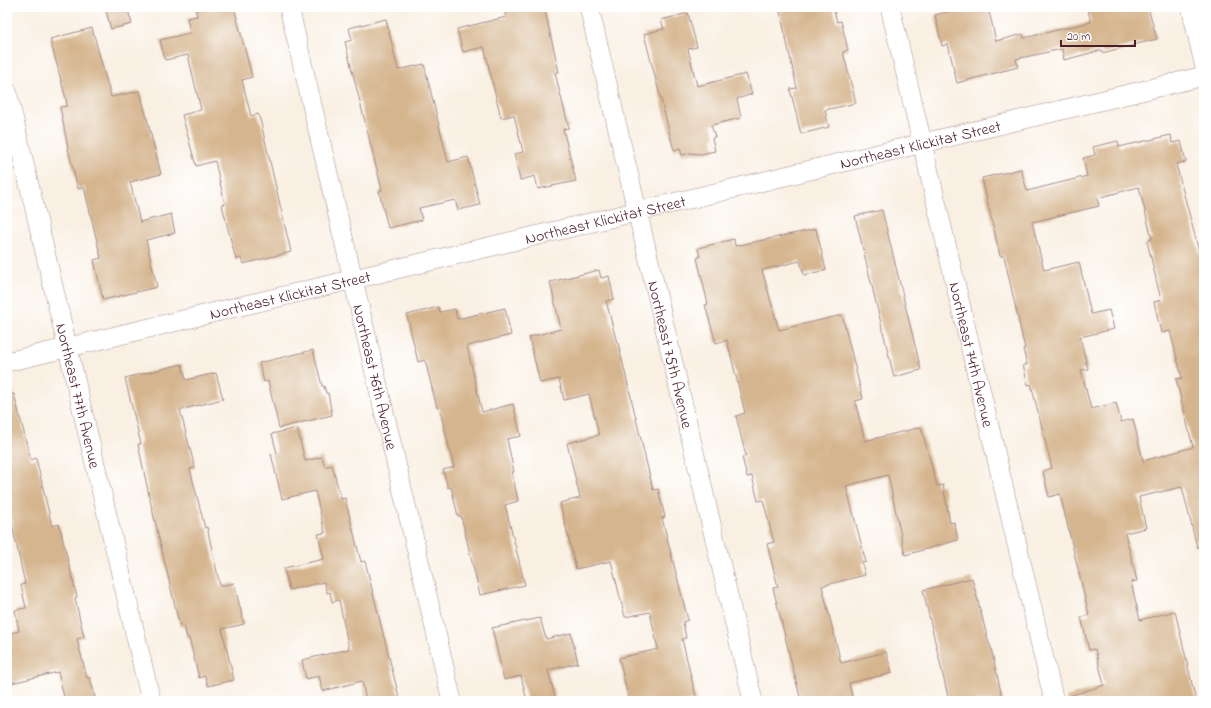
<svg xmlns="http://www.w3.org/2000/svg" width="1211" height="708" viewBox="0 0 1211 708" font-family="'Indie Flower',sans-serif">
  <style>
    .building { fill: #d5b58e; fill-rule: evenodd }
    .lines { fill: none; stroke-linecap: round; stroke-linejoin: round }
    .minor-casing { stroke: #a28887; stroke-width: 20 }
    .minor { stroke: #fff; stroke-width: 19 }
    .labels { text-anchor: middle; stroke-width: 3; stroke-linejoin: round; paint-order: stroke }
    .street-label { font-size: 16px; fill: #4a1f2b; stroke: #fff }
  </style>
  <rect width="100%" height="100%" fill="#fff"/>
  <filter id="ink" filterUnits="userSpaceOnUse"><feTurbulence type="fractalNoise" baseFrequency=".025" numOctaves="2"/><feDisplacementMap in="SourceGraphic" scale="8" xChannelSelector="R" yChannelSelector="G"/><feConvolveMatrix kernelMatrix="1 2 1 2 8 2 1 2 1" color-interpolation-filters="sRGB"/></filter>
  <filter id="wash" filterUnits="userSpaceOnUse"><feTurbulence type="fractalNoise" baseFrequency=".012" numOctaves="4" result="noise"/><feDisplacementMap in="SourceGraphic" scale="16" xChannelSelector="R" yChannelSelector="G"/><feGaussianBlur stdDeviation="0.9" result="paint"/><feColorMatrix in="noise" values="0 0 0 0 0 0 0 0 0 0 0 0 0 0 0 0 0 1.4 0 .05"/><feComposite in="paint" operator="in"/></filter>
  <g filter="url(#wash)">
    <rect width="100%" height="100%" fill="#f9f0e3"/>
    <g id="blocks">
      <path class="building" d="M105 7H127L132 24 111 29Z
        M195 7H234L252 77 242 80 251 116 258 114 261 123 291 252 243 264 241 258 236 260 222 205 225 204 215 161 196 166 182 115 201 110 188 55 165 60 160 40 190 33 187 18 197 16Z
        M504 7H544L559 72 555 73 569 128 563 129 576 181 538 189 535 176 520 180 514 154 523 152 514 115 501 118 484 47 463 52 457 29 506 17Z
        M779 7H833L837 22 841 21 848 50 843 52 856 103 825 110 829 127 801 134 790 89 797 88Z
        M967 7H988L996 41 1023 34 1024 38 1091 22 1087 7H1148L1157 39 1102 53V50L1064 60 1062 49 1016 59 1018 67 957 83 948 44 942 46 935 15Z
        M688 13 697 47 688 49 697 86 746 74 752 94 737 99 741 118 711 125 715 137 712 138 715 151 701 154 690 153 682 155 680 148 674 150 644 34 664 29 661 20Z
        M386 19 398 70 424 64 448 162 468 157 480 205 458 210 455 200 419 208 422 220 388 228 379 191 382 190 345 42 352 40 349 28Z
        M92 28 111 97 140 91 161 174 130 182 140 222 171 214 175 233 146 240 157 287 103 300 94 260 101 258 84 187 78 189 69 153 60 107 67 106 66 99 50 39Z
        M1171 135 1172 143 1181 141 1186 162 1176 164 1204 270V547H1197L1182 487 1139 497 1146 528 1125 533 1137 581 1131 582 1140 620 1175 611 1196 701H1067L1066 697 1104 685 1095 649 1089 650 1081 617 1089 615 1060 494 1049 497 1043 471 1052 468 1031 384 1028 385 1023 365H1027L1023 349H1025L1004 256H1000L982 178 1021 169 1027 191 1087 176 1083 158 1095 155 1093 147 1118 141 1119 147ZM1139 187 1152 239 1147 241 1161 300 1154 302 1161 333 1170 331 1182 378 1176 379 1193 447 1143 461 1133 419 1121 422 1116 403 1091 409 1081 370 1088 369 1080 337 1114 329 1109 310 1091 314 1079 262 1044 270 1032 222 1099 206 1097 198Z
        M882 210 921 370 894 377 855 216Z
        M816 229 826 270 804 275 800 261 762 270 779 330 842 315 863 399 855 401 865 441 921 427 937 486 943 485 950 523 954 522 958 540 905 555 888 475 846 486 866 562 862 563 865 575 822 586 841 663 886 652 892 673 849 683 853 701H801L773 588 778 587 767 544 774 542 763 500 758 501 752 476 747 477 742 457 746 456 736 416 745 413 727 340 716 343 705 305 708 304 697 258 700 257 698 248 734 239 735 246Z
        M599 270 601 278 609 276 614 299 606 301 617 343H618L653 490 658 489 665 517 662 518 688 620 683 622 686 638 682 639 697 701H629L619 658 658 649 650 612 625 617 611 561 576 569 560 503 580 498 567 443 599 435 589 394 564 400 559 379 540 383 529 337 561 329 550 282Z
        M438 307 440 312 455 309 457 319 505 308 511 335 467 346 482 412 513 404 521 436 507 439 514 472H512L518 501 505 505 525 585 480 595 461 516H458L451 487 448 488 443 470 454 467 439 407 437 408 425 360 418 362 407 315Z
        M313 350 322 386H324L326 393H328L332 415 279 428 268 381 264 382 259 363Z
        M182 364 186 380 216 373 223 399 180 410 195 468 190 469 205 528 207 527 220 586 234 583 244 624 222 629 234 680 208 686 205 676 199 678 189 638H187L184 626 180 627 150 500 138 444H141L125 378Z
        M14 394 31 460 36 458 52 526 59 524 77 597 75 598 84 637 77 639 87 678H90L96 701H65L58 672 7 684V634L19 631 15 610 26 608 21 585 25 584 7 501V395Z
        M297 428 305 461 322 457 325 467 332 465 341 499 345 498 361 562 365 561 400 701H366L362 681 323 691 319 676 306 679 302 660 349 649 339 600 332 602 330 592 327 593 324 582 289 590 284 568 324 559 318 534 325 533 315 491 282 499 271 454 277 453 272 434Z
        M972 578 989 644H990L1003 701H949L923 590Z
        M540 618 546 639 571 633 578 663 548 670 556 701H527L521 676 504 680 492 628Z"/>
    </g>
  </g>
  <g filter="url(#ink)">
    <use href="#blocks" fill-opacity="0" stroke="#a28887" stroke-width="1"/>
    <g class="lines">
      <g class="minor-casing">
        <g id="minor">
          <path id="s1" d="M289 7 452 701"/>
          <path id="s2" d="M589 7 753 701"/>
          <path id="s3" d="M890 7 1054 701"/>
          <path d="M1191 7 1204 64"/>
          <path id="s4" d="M7 91 151 701"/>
          <path id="s5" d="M7 362 1204 76"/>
        </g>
      </g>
      <use href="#minor" class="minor"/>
    </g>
  </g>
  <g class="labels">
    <g class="street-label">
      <text dy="6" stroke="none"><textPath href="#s5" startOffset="939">Northeast Klickitat Street</textPath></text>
      <text dy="6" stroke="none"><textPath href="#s5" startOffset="615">Northeast Klickitat Street</textPath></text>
      <text dy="6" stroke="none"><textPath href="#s5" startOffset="291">Northeast Klickitat Street</textPath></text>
      <text dy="6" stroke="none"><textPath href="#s2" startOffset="357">Northeast 75th Avenue</textPath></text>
      <text dy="6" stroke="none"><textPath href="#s3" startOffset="357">Northeast 74th Avenue</textPath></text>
      <text dy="6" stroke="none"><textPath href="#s1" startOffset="380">Northeast 76th Avenue</textPath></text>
      <text dy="6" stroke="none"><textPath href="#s4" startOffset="313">Northeast 77th Avenue</textPath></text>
    </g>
  </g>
  <rect width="1211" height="708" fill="none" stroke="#fff" stroke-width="24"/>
  <path d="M1061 40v6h74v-6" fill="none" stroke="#4a1f2b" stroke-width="2"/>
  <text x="1067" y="40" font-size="12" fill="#4a1f2b" stroke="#ffffff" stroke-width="3" paint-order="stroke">20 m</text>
</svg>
